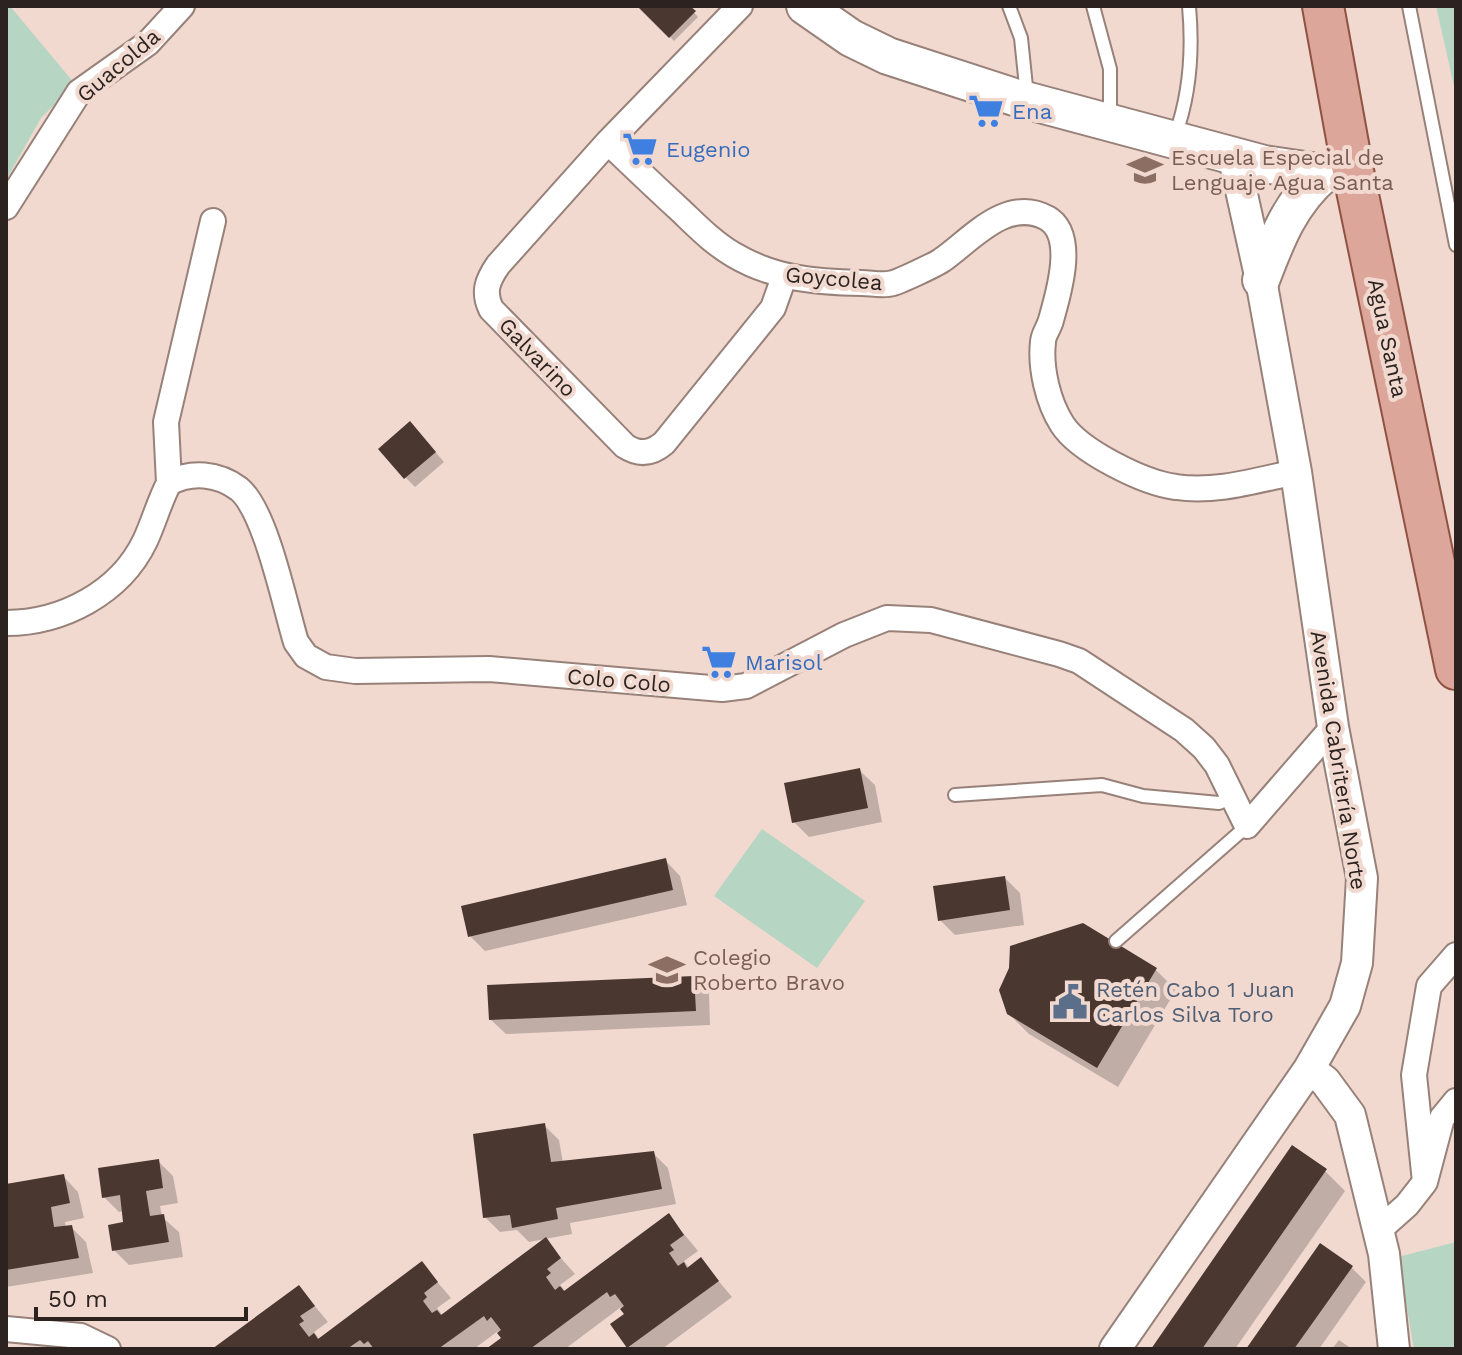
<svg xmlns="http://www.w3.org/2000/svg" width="1462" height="1355" viewBox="0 0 1462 1355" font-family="'Work Sans',sans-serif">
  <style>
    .green { fill: #b6d6c3 }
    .shadow { fill: #0003 }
    .building { fill: #4a3730 }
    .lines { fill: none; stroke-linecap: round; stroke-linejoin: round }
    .service-casing { stroke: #978179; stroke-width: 16 }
    .minor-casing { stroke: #978179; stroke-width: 28 }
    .tertiary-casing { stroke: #978179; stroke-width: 34 }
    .secondary-casing { stroke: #978179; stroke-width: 40 }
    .primary-casing { stroke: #8f5243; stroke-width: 44 }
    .service { stroke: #fff; stroke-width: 12 }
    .minor { stroke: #fff; stroke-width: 24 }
    .tertiary { stroke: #fff; stroke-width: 30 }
    .secondary { stroke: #fff; stroke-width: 36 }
    .primary { stroke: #dca69a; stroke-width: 40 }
    .labels { text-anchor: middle; stroke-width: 8; stroke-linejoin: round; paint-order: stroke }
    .street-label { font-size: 22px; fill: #2c2320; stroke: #f1d9d0 }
    .shop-label { font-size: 22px; fill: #366cbe; stroke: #f1d9d0; text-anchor: start }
    .education-label { font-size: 22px; fill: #785e54; stroke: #f1d9d0; text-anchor: start }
    .service-label { font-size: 22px; fill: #4e5e75; stroke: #f1d9d0; text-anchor: start }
  </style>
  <rect width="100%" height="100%" fill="#f1d9d0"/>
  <path class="green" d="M6 6H10L75 84 41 118 6 180Z
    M1436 6H1456V95Z
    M762 829 865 901 817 968 714 896Z
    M1456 1242V1349H1414L1398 1257Z"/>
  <path class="shadow" d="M640 6H688L698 17 674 41Z
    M420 434 444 462 415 487 405 477Z
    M859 770 875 785 882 822 809 837 794 822Z
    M665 860 680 876 687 905 485 951 470 936Z
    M1005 878 1020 893 1024 925 955 935 940 920Z
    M1083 926 1156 970 1176 990 1118 1087 1029 1034 1008 1013Z
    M693 978 709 993 710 1025 506 1034 490 1019Z
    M544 1125 559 1140 563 1163 653 1153 668 1168 676 1204 570 1223 572 1234 529 1242 517 1230 500 1232 485 1217Z
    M158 1161 173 1176 178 1203 160 1206 162 1217 179 1232 183 1257 129 1265 114 1250 125 1224 124 1211 119 1212 104 1197Z
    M1325 1171 1345 1191 1235 1349H1153Z
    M63 1176 78 1192 84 1218 65 1222 66 1228 71 1227 86 1242 93 1273 6 1287V1186Z
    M669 1216 698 1251 684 1261 689 1268 701 1260 732 1297 662 1349 629 1347 613 1325 627 1315 621 1307 565 1349H490L503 1338 498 1331 474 1349H216L299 1287 328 1322 314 1332 320 1340 422 1264 451 1298 437 1308 443 1316 545 1240 575 1274 560 1285 566 1292Z
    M1351 1267 1366 1282 1319 1349H1248Z
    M1339 1340 1352 1349H1332Z"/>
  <path class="building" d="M637 6H690L696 11 669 38Z
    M410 421 436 452 404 479 378 449Z
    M860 768 868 808 792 823 784 783Z
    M666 858 673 890 468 937 461 906Z
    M1005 876 1010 910 938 921 933 886Z
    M1083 923 1157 968 1097 1068 1007 1014 999 990 1009 968 1010 946Z
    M694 976 696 1011 489 1020 487 985Z
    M545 1123 551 1162 654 1151 662 1189 556 1208 558 1219 512 1228 510 1215 483 1218 473 1134Z
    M1292 1145 1327 1169 1202 1349H1151Z
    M159 1159 163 1188 146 1191 150 1216 164 1214 169 1242 112 1251 108 1225 123 1222 120 1195 102 1198 98 1168Z
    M64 1174 70 1203 51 1207 54 1227 72 1225 79 1258 6 1270V1184Z
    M669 1213 684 1235 670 1245 674 1250 669 1253 678 1266 684 1262 687 1268 701 1257 719 1281 627 1348 610 1324 624 1314 620 1309 624 1306 615 1294 610 1297 607 1292 530 1349H486L501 1338 497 1333 501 1330 491 1317 487 1321 484 1316 438 1349H374L368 1341 364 1344 360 1340 347 1349H212L299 1285 315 1306 300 1316 304 1321 299 1324 309 1337 314 1333 318 1339 422 1261 438 1282 424 1293 427 1297 423 1301 432 1313 437 1310 441 1315 546 1237 561 1258 547 1269 551 1273 546 1277 555 1290 560 1286 564 1291Z
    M1320 1243 1353 1266 1294 1349H1246Z"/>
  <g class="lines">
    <g class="service-casing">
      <path id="service" d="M1009 6 1021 38 1027 96
        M1093 6 1110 69V119
        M1409 6 1456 245
        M1175 136C1190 95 1193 50 1189 6
        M955 795 1102 785 1143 796 1219 803 1233 797
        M1116 941 1247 826"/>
    </g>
    <g class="minor-casing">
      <path id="minor" d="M740 6 608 142 498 265C487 281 483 292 491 309L625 446C639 455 651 454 664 443L773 308 784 277
        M608 142C632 165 655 187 679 209 696 225 713 243 734 255 775 279 816 282 862 283 871 283 884 286 893 283 898 282 937 264 942 260 971 240 1006 196 1047 218 1077 235 1058 295 1051 320 1049 328 1043 335 1043 342 1040 368 1048 402 1062 424 1079 451 1144 483 1176 487 1216 493 1257 480 1296 472
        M6 207 79 92 148 43 182 6
        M169 483 166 422 213 221
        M6 623C62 623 120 593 145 541 154 522 159 502 169 483 191 471 218 473 239 489 266 511 285 606 296 642L306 656 326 667 355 671 489 669 722 689 746 686 844 635 887 618 931 620 1059 654 1079 661 1184 730 1204 748 1217 765 1247 826 1333 727
        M1425 1182 1414 1075 1429 986 1456 955
        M1379 1230 1407 1205 1425 1182 1442 1118 1456 1101
        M6 1329 81 1336 108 1349"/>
    </g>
    <g class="tertiary-casing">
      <path id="tertiary" d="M1309 1069 1325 1081 1350 1115 1384 1254 1394 1349
        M1115 1349 1309 1069 1345 1006 1357 963 1362 878 1333 727 1296 472 1261 280 1233 154"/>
    </g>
    <g class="secondary-casing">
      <path id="secondary" d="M805 6 851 38 888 56 1014 97 1264 164 1325 173 1352 166
        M1261 280C1276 240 1291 201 1325 173"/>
    </g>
    <g class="primary-casing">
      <path id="primary" d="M1323 6 1352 166 1456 669"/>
    </g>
    <use href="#service" class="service"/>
    <use href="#minor" class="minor"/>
    <use href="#tertiary" class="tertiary"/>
    <use href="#secondary" class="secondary"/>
    <use href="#primary" class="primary"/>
  </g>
  <defs>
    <g id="supermarket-bare" transform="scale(2.76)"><path d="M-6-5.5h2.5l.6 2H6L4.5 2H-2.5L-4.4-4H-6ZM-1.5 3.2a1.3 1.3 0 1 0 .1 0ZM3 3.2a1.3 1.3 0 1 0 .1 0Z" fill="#3f7fe0" stroke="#f1d9d0" stroke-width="2.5" paint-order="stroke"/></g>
    <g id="school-bare" transform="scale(2.76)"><path d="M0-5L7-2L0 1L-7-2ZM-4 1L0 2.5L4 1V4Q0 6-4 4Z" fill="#8d6e63" stroke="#f1d9d0" stroke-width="2.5" paint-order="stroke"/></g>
    <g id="civic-bare" transform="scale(2.76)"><path d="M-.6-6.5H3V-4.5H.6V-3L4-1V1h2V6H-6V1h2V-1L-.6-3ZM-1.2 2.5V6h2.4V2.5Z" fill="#5c6f8a" stroke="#f1d9d0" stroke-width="2.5" paint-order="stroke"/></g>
  </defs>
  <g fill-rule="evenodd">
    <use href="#supermarket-bare" x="986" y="111"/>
    <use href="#supermarket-bare" x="640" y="149"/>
    <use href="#school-bare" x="1145" y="170"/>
    <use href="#supermarket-bare" x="719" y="662"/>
    <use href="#school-bare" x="667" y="970"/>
    <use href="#civic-bare" x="1070" y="1002"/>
  </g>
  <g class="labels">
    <g class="street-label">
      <text transform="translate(118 65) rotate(-40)" y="8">Guacolda</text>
      <text transform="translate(834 278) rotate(5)" y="8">Goycolea</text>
      <text transform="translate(1388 338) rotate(78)" y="8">Agua Santa</text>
      <text transform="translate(538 357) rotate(46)" y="8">Galvarino</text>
      <text transform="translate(619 680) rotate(5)" y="8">Colo Colo</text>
      <text transform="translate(1339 760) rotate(81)" y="8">Avenida Cabritería Norte</text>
    </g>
    <g class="shop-label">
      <text x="1012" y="119">Ena</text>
      <text x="666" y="157">Eugenio</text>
      <text x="745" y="670">Marisol</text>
    </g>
    <g class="education-label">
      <text x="1171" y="165">Escuela Especial de<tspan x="1171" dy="25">Lenguaje Agua Santa</tspan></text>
      <text x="693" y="965">Colegio<tspan x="693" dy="25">Roberto Bravo</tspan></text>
    </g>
    <g class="service-label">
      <text x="1096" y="997">Retén Cabo 1 Juan<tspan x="1096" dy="25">Carlos Silva Toro</tspan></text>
    </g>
  </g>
  <rect width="1462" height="1355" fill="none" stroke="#2c2320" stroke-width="16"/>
  <path d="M36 1307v12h210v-12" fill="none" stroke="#2c2320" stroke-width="4"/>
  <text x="48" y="1307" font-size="24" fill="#2c2320" stroke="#f1d9d0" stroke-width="6" paint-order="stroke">50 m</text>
</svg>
